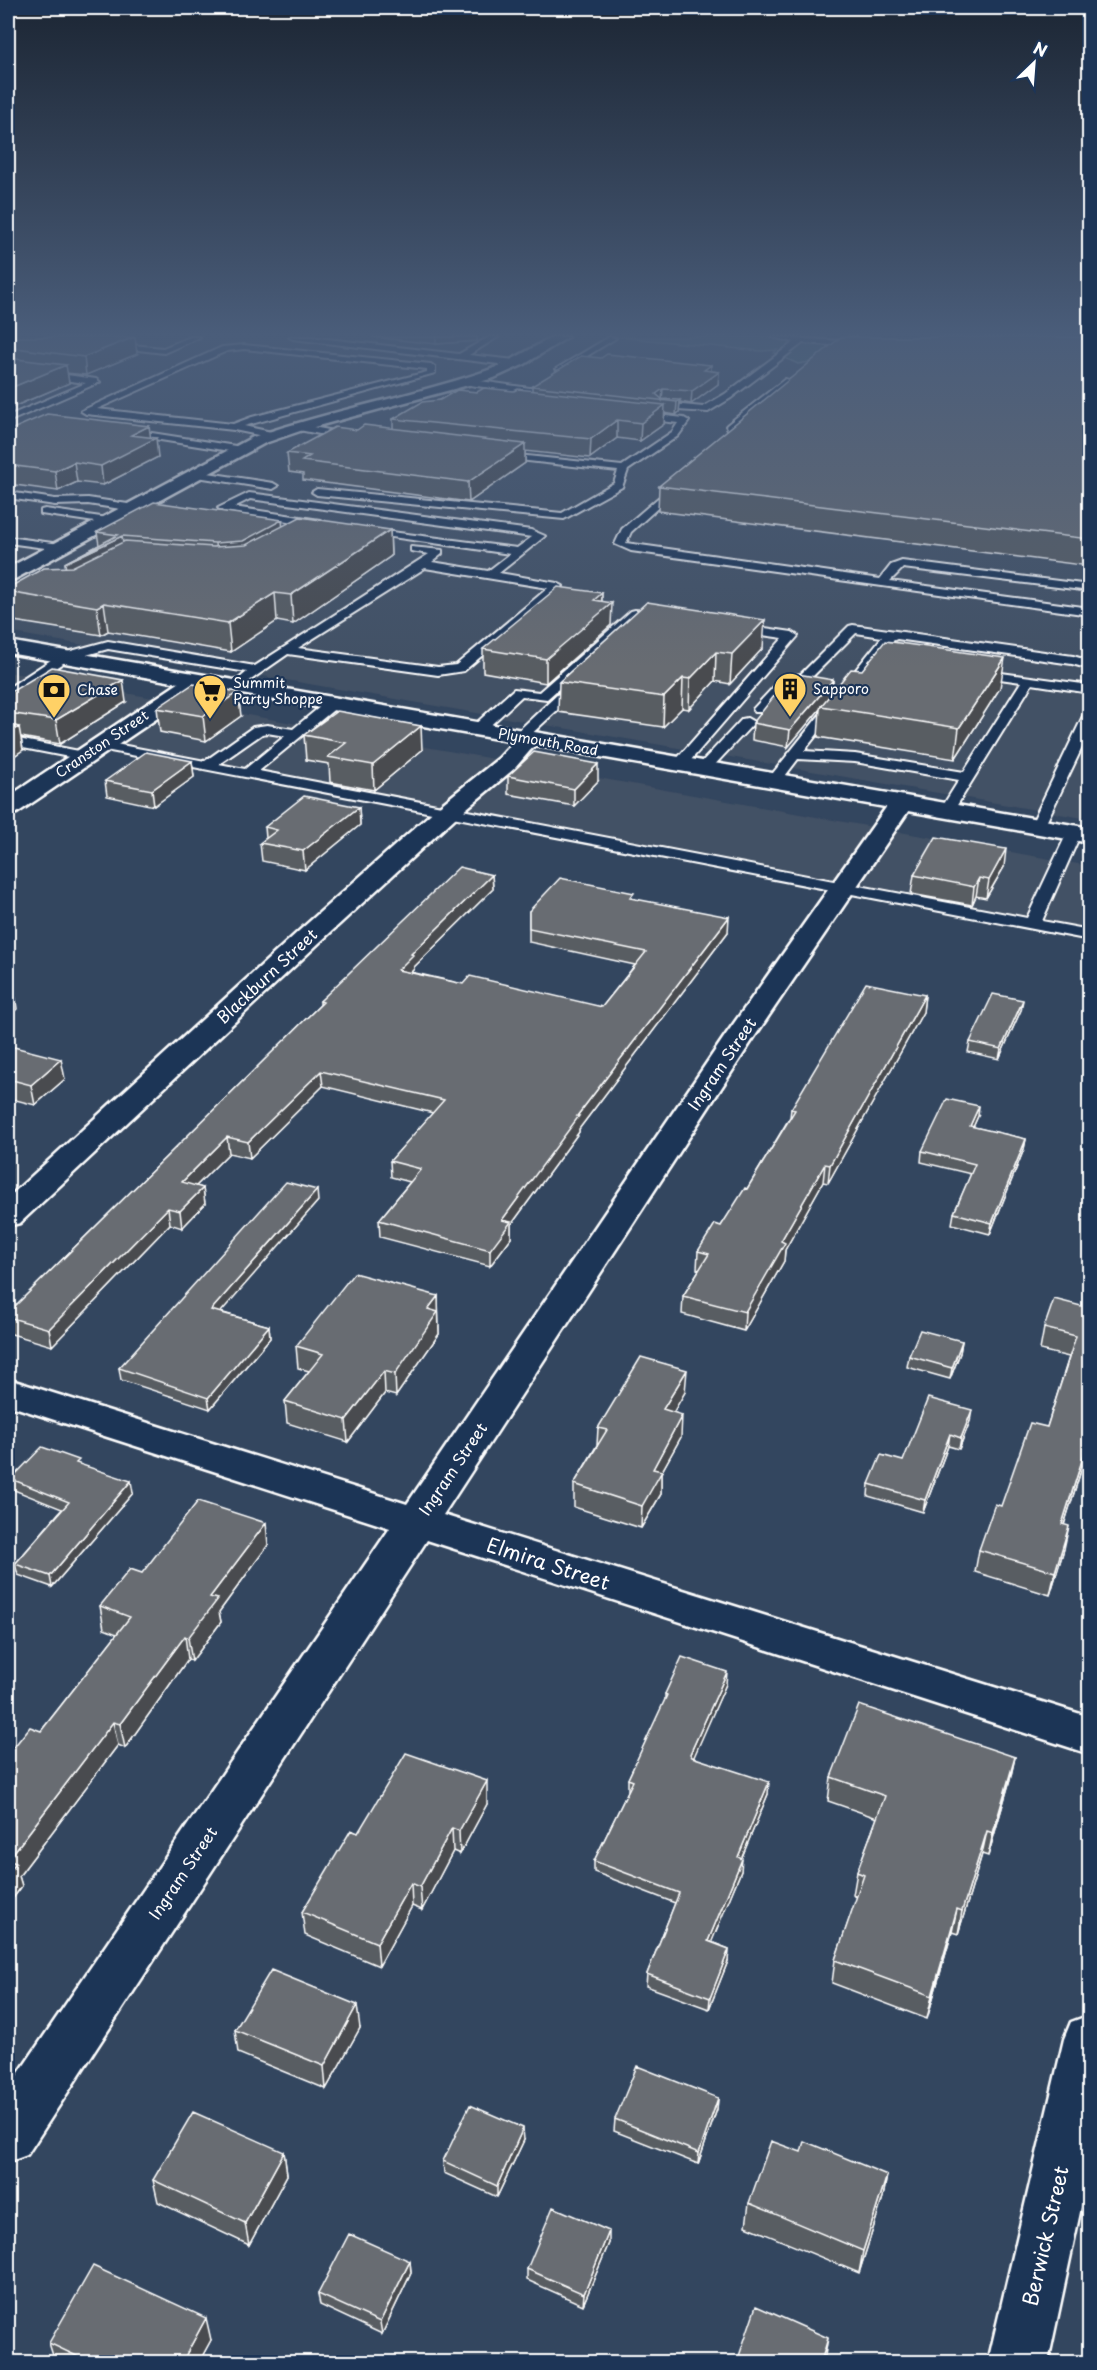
<svg xmlns="http://www.w3.org/2000/svg" width="1097" height="2370" viewBox="0 0 1097 2370" font-family="'Playpen Sans',sans-serif">
  <style>
    .built { fill: #435165 }
    .green { fill: #4d7172; stroke: #a6b8b8; stroke-width: 1.5 }
    .lines { fill: none; stroke-linecap: round; stroke-linejoin: round }
    .lane-casing { stroke: #fff; stroke-width: 4 }
    .street-casing { stroke: #fff; stroke-width: 5 }
    .secondary-casing { stroke: #fff; stroke-width: 5 }
    .lane { fill: #1d3557; fill-rule: evenodd }
    .street { fill: #1d3557; fill-rule: evenodd }
    .secondary { fill: #1d3557; fill-rule: evenodd }
    .wall { fill: #595d62; stroke: #fff; stroke-width: 1.5 }
    .shaded-wall { fill: #484c50; stroke: #fff; stroke-width: 1.5 }
    .building { fill: #676c72; stroke: #fff; stroke-width: 1.5 }
    .labels { text-anchor: middle; stroke-width: 4.5; stroke-linejoin: round; paint-order: stroke }
    .far-poi-label { font-size: 14px; fill: #fff; stroke: #1d3557; text-anchor: start }
    .far-street-label { font-size: 14px; fill: #fff; stroke: #1d3557 }
    .street-label { font-size: 16px; fill: #fff; stroke: #1d3557 }
    .near-street-label { font-size: 20px; fill: #fff; stroke: #1d3557 }
  </style>
  <rect width="100%" height="100%" fill="#33465f"/>
  <filter id="ink" filterUnits="userSpaceOnUse"><feTurbulence type="fractalNoise" baseFrequency=".0167" numOctaves="2"/><feDisplacementMap in="SourceGraphic" scale="12" xChannelSelector="R" yChannelSelector="G"/><feConvolveMatrix kernelMatrix="1 2 1 2 8 2 1 2 1" color-interpolation-filters="sRGB"/></filter>
  <g filter="url(#ink)">
    <path class="built" d="M8 337H549L500 365 446 384 477 390 575 337H1089V819L8 632Z
      M8 672 1089 866V942L100 745 84 756 8 742Z"/>
    <path class="green" d="M619 337H820L814 341 830 347 810 362 798 364 774 353 777 350 761 351Z"/>
    <g class="lines">
      <g class="lane-casing">
        <path id="lane" d="M190 337H200L164 353 112 347 108 345 112 343 163 348Z
          M289 337H310L459 354 489 337H498L469 355 515 360 519 363 515 366 293 339Z
          M609 337 616 338 563 371 556 369Z
          M772 337 842 341 849 337H857L844 346 803 343 731 398 708 412 662 409 658 406 662 403 703 407 725 394 794 342Z
          M244 345 431 364 435 367V373L244 426 276 433 278 435 273 438 234 430 86 414 81 411 222 347ZM244 349 427 369V372L252 417 233 424 97 409 227 351Z
          M8 367 96 379 100 382 8 422V416L86 383 8 373Z
          M466 379 544 390 548 393 544 396 463 384 462 382Z
          M785 379 792 381 736 427 741 435 739 437 727 446H721V442L731 434 726 426 728 424Z
          M639 413 684 418 689 421 678 436 628 470 622 487 564 519 317 495 312 492 317 489 562 513 614 483 618 471 501 458 496 455 498 453 622 466 672 432 678 423 636 418 634 416Z
          M297 424 350 434 355 437 350 440 294 429 292 427Z
          M126 429 242 447 247 450 242 453 123 434 121 432Z
          M195 471 273 483 278 486 273 489 191 476V472Z
          M679 480 684 483 683 485 631 532 626 543 880 579 891 565 902 561 1090 585V591L903 568 890 581 1090 608V615L631 551 615 544 622 529Z
          M8 492 55 499 88 498 148 507 153 510 148 513 88 504 55 505 8 498Z
          M249 493 531 530 545 536 499 573 557 583 563 586 464 671 438 675 288 654 235 691 229 687 247 672 108 649 68 660 8 697V688L60 654 108 641 255 666 429 554 411 551V547L442 550V554L432 562 488 571 510 554 364 533 360 532V528L517 548 532 537 250 499 234 507 320 520 325 523 320 526 223 511 218 508ZM425 568 548 588 456 665 438 667 298 648Z
          M45 509 108 518 113 521 108 524 41 514V510Z
          M8 537 60 544 65 547 60 550 8 543Z
          M635 610 648 611 654 615 648 619 638 618 547 699 522 696 482 733H472L470 730 472 727 514 689 539 692 631 611Z
          M739 624 792 632 798 636 684 768H674L672 765 674 762 783 638 735 631 733 628Z
          M853 625 1073 656 1090 661V669L1072 664 897 639 890 642 804 751 855 754 964 772 1021 682 972 675 970 672 972 669 1090 685V693L1032 684 951 815H941L939 812 959 780 855 762 798 759 779 784H769L767 781 769 778 882 637 856 633 809 680 790 684 765 712H755L753 709 782 678 801 674 849 626Z
          M577 680 582 681 583 684 582 687 525 740H515L513 737 515 734 572 681Z
          M332 700 337 701 339 704 337 707 259 771 1027 918 1067 833 1074 829 1081 833 1042 921 1090 930V940L100 749 93 745 100 741 205 761 253 727 267 725 293 729 327 701ZM267 733 285 736 245 769 219 764 262 734Z
          M1090 712V731L1044 827 1037 831 1032 830 1030 827 1083 716Z
          M747 718 754 722 752 725 708 772H698L696 769 698 766 742 719Z
          M8 737 84 752 91 756 84 760 8 745Z"/>
      </g>
      <g class="street-casing">
        <path id="street" d="M552 337H568L525 364 494 378 303 430 265 443 15 579 8 581V568L253 437C329 411 408 397 483 372 507 364 530 349 552 337Z
          M197 675 205 676 208 681 205 686 17 813 8 815V797L189 676Z
          M529 732 537 734 540 739 515 768 455 818 320 942 20 1223 8 1226V1198L300 930 437 808 499 758 521 734Z
          M901 797 910 799 913 804 755 1036 443 1515 1090 1717V1754L427 1540 27 2155 8 2162V2089L390 1528 8 1405V1379L407 1504 725 1036 892 799Z
          M1090 2015V2165L1048 2362H988L1064 2039 1071 2022Z"/>
      </g>
      <g class="secondary-casing">
        <path id="secondary" d="M8 641 1090 828V843L8 653Z"/>
      </g>
      <use href="#lane" class="lane"/>
      <use href="#street" class="street"/>
      <use href="#secondary" class="secondary"/>
    </g>
    <path class="wall" d="M8 337 137 354 86 375 67 373 69 383 8 409Z
      M372 337H477V341L436 344Z
      M1089 337V566L658 511 659 486Z
      M711 371 719 372 718 384 691 404 680 402 679 412 676 415 664 413V424L640 441 617 438 590 458 525 451V463L469 502 303 480V474L289 472 287 453 357 430 393 429V419L440 400 477 392 532 391V386Z
      M8 431 151 437 158 457 103 485 77 482 58 491 8 484Z
      M282 520V526L390 530 391 556 293 624 277 621 231 652 108 631 101 635 8 620V588L66 567 65 563 99 545 97 532Z
      M602 593V602L611 625 546 683 483 672V649Z
      M647 602 763 648 730 684 715 681 689 709 682 708 663 727 558 712 559 682Z
      M833 680 832 692 1000 688 955 759 818 737 820 709 788 747 752 740 753 723Z
      M8 691 126 702 60 744 21 737 23 750 8 760Z
      M157 708 241 716 206 741 160 732Z
      M304 735 422 750 374 790 330 782 329 764 306 760Z
      M192 761 194 777 154 806 107 796 105 781Z
      M508 776 598 781 574 806 508 794Z
      M359 807 360 825 305 870 262 861 260 843 266 838 265 827Z
      M1004 867 986 898 976 896 972 905 911 894 914 875Z
      M492 875 493 889 414 967V969L411 972 463 984 602 1007 635 965 529 942V911L634 899 728 932 579 1129V1132L511 1225V1238L490 1266 380 1237 379 1220 410 1182 391 1177 390 1161 433 1113 323 1086 250 1158 229 1153 196 1186 203 1188 205 1204 182 1228 170 1224 52 1346 8 1333V1313L320 1005V1001Z
      M925 995 923 1012 828 1183 823 1182 785 1250 784 1261 744 1331 682 1314 683 1296 699 1270 697 1269 698 1251 721 1226 747 1189 790 1117 791 1109Z
      M1021 1010 999 1059 968 1052 970 1042Z
      M8 1049 65 1079 35 1105 8 1098Z
      M978 1116 973 1127 1026 1139 1024 1149 990 1234 952 1224 954 1213 971 1174 921 1162 922 1151Z
      M318 1201 220 1312 269 1326 270 1338 210 1409 121 1380 119 1368Z
      M438 1296 439 1334 396 1396 385 1393 348 1442 287 1423 285 1401 309 1371 298 1368 296 1346Z
      M1089 1308V1445L1064 1525V1549L1050 1595 975 1572 979 1550 1001 1506 1047 1427 1069 1357 1040 1350 1044 1328Z
      M962 1341 960 1353 950 1379 907 1367 909 1356Z
      M685 1392 673 1412 681 1437 661 1473V1494L641 1528 574 1507V1484L597 1445 598 1428Z
      M970 1421 959 1449 948 1446 923 1512 868 1496 869 1484 903 1461Z
      M80 1465 133 1493 52 1587 18 1575 15 1564 62 1509 14 1490 11 1479Z
      M268 1545 219 1612 221 1622 192 1661 188 1659 125 1748 118 1745 19 1876 22 1886 8 1905 14 1747 41 1731 117 1634 104 1629 100 1606 142 1573Z
      M726 1684 693 1757 768 1794 741 1859V1871L711 1942 729 1949 728 1961 709 2009 646 1986 647 1974 675 1903 594 1872V1861L628 1791V1779L665 1701V1694Z
      M1015 1757 1010 1780 988 1856 982 1854 958 1934 952 1932 927 2019 832 1983 835 1960 857 1897 853 1895 857 1872 877 1818 828 1801 831 1777Z
      M487 1804 460 1854 453 1851 422 1910 412 1906 379 1966 305 1935 302 1912 358 1833Z
      M360 2028 326 2089 238 2053 235 2030Z
      M718 2098 717 2109 698 2164 614 2131 615 2119Z
      M524 2140 497 2197 444 2173 443 2161Z
      M284 2152 287 2175 249 2245 158 2202 153 2180Z
      M801 2152 887 2175 883 2197 859 2273 746 2226 749 2203Z
      M609 2243 583 2305 527 2280V2269Z
      M410 2261 411 2273 382 2334 320 2305 318 2294Z
      M211 2340 199 2362H55L49 2343Z"/>
    <path class="shaded-wall" d="M135 337 137 354 86 375 84 357Z
      M436 337H477V341L436 344Z
      M66 365 69 383 8 409V389Z
      M711 365V377L704 370Z
      M719 372 718 384 691 404 692 391Z
      M663 389 662 401 656 394Z
      M680 400 679 412 676 415 677 402Z
      M665 405 664 424 640 441 641 423Z
      M617 420V438L590 458 591 439Z
      M149 426 151 440 156 438 158 457 103 485 101 466 131 435Z
      M525 444V463L469 502 468 482Z
      M74 462 77 482 58 491 55 471Z
      M282 520 284 541 217 564 215 543Z
      M390 530 391 556 293 624 291 595Z
      M122 536 125 557 68 585 65 563Z
      M275 593 277 621 231 652 228 623Z
      M602 593 601 612 612 603 611 625 546 683V659L594 600Z
      M104 603 108 631 101 635 97 607Z
      M765 620 763 648 730 684 732 654Z
      M716 652 715 681 689 709 690 679Z
      M1005 658 1000 688 955 759 959 728Z
      M683 678 682 708 663 727 664 697Z
      M123 680 126 702 60 744 56 720Z
      M833 680 832 696 821 706 820 709 788 747 790 730Z
      M238 692 241 716 206 741 203 716Z
      M421 726 422 750 374 790 373 765Z
      M19 727 23 750 8 760V734Z
      M192 761 194 777 154 806 152 790Z
      M598 764V781L574 806V789Z
      M359 807 360 825 305 870 303 851Z
      M1006 849 1004 867 986 898 989 880Z
      M492 875 493 889 414 967V969L399 984 398 970 411 954Z
      M979 878 976 896 972 905 974 887Z
      M729 917 728 932 579 1129V1132L511 1225V1238L490 1266V1250L502 1220 577 1116Z
      M15 994 17 1009 8 1017V1000Z
      M925 995 923 1012 828 1183 830 1165Z
      M1023 1000 1021 1010 999 1059 1001 1049Z
      M61 1059 65 1079 35 1105 31 1085Z
      M321 1071 323 1086 250 1158 248 1142Z
      M979 1106 978 1116 969 1136 970 1126Z
      M227 1137 229 1153 184 1198 182 1182Z
      M1026 1139 1024 1149 990 1234 992 1223Z
      M825 1164 823 1182 785 1250 784 1261 744 1331 745 1312 781 1241Z
      M203 1188 205 1204 182 1228 180 1211Z
      M317 1190 318 1201 213 1321 211 1310Z
      M168 1208 170 1224 52 1346 49 1329Z
      M438 1296 439 1334 396 1396 395 1374 428 1309Z
      M269 1326 270 1338 210 1409 208 1398Z
      M962 1341 960 1353 950 1379 952 1368Z
      M687 1370 685 1392 662 1432 663 1409Z
      M384 1371 385 1393 348 1442 346 1420Z
      M972 1410 970 1421 959 1449 961 1438Z
      M682 1415 681 1437 661 1473V1494L641 1528 642 1506 653 1469Z
      M950 1434 948 1446 923 1512 925 1500Z
      M1089 1438V1445L1057 1547 1062 1524Z
      M131 1481 133 1493 52 1587 50 1576Z
      M266 1523 268 1545 219 1612 221 1622 192 1661 188 1638 210 1597Z
      M1069 1526 1064 1549 1050 1595 1055 1572Z
      M185 1636 188 1659 125 1748 120 1724Z
      M727 1672 726 1684 690 1766V1754Z
      M113 1722 118 1745 19 1876 22 1886 8 1905V1860Z
      M1015 1757 1010 1780 988 1856 993 1833Z
      M487 1781V1804L460 1854 459 1831Z
      M769 1782 768 1794 737 1869 738 1857Z
      M452 1828 453 1851 422 1910 420 1887Z
      M987 1831 982 1854 958 1934 962 1911Z
      M742 1859 741 1871 707 1953 708 1941Z
      M411 1883 412 1906 379 1966 377 1943Z
      M957 1909 952 1932 927 2019 932 1996Z
      M729 1949 728 1961 709 2009 710 1998Z
      M357 2005 360 2028 326 2089 324 2066Z
      M718 2098 717 2109 698 2164 699 2153Z
      M523 2128 524 2140 497 2197V2186Z
      M284 2152 287 2175 249 2245 245 2223Z
      M887 2175 883 2197 859 2273 863 2251Z
      M609 2231V2243L583 2305 584 2294Z
      M410 2261 411 2273 382 2334 380 2322Z
      M206 2318 211 2340 199 2362H182Z
      M828 2338 824 2362H821Z"/>
    <path class="building" d="M8 337H134L84 357 8 347Z
      M841 337H1089V539L659 486Z
      M607 354 711 365 704 370 719 372 692 391 663 389 656 394 662 399 680 400 677 402 532 386 581 356 601 358Z
      M8 358 66 365 8 389Z
      M484 388 514 391 518 389 665 405 641 423 617 420 591 439 393 419 422 402 440 400 457 390 477 392Z
      M47 414 149 426 131 435 156 438 101 466 74 462 55 471 8 465V431Z
      M364 425 525 444 468 482 302 461 310 456 287 453 335 427 357 430Z
      M154 502 282 520 243 541 215 543 122 536 65 563 118 535 97 532Z
      M300 517 390 530 291 595 275 593 228 623 104 603 97 607 8 592V588L44 568 72 567 125 541 214 547 246 545Z
      M558 587 602 593 594 600 612 603 546 659 483 649Z
      M647 602 765 620 732 654 716 652 690 679 683 678 664 697 559 682Z
      M885 641 1005 658 959 728 821 706 851 669 862 670Z
      M52 667 123 680 56 720 8 713V691L11 692Z
      M792 673 833 680 790 730 753 723Z
      M193 684 238 692 203 716 157 708Z
      M337 711 421 726 373 765 328 757 346 743 304 735Z
      M8 724 19 727 8 734Z
      M146 752 192 761 152 790 105 781Z
      M534 752 598 764 574 789 508 776Z
      M304 796 359 807 303 851 260 843 277 830 265 827Z
      M936 837 1006 849 989 880 979 878 974 887 914 875Z
      M459 867 492 875 411 954 413 955 398 970 463 984 470 976 602 1007 646 952 529 928V911L560 878 634 893 630 898 729 917 577 1116H579L502 1220 511 1222 490 1250 379 1220 421 1169 390 1161 444 1100 321 1071 248 1142 227 1137 182 1182 203 1188 180 1211 168 1208 49 1329 8 1317V1313L323 1002 320 1001Z
      M866 983 925 995 830 1165 825 1164 781 1241 785 1243 745 1312 683 1296 709 1254 698 1251 715 1224 721 1226 745 1188 747 1189 795 1110 791 1109Z
      M8 992 15 994 8 1000Z
      M993 994 1023 1000 1001 1049 970 1042Z
      M10 1046 61 1059 31 1085 8 1079V1049Z
      M947 1099 979 1106 970 1126 1026 1139 992 1223 954 1213 975 1164 922 1151Z
      M286 1182 317 1190 211 1310 269 1326 208 1398 119 1368Z
      M354 1273 438 1296 428 1309 438 1312 395 1374 384 1371 346 1420 285 1401 323 1354 296 1346Z
      M1054 1299 1089 1308V1438L1062 1524 1069 1526 1055 1572 979 1550 995 1504 1001 1506 1030 1423 1047 1427 1076 1336 1044 1328Z
      M920 1330 962 1341 952 1368 909 1356Z
      M641 1357 687 1370 663 1409 682 1415 653 1469 662 1471 642 1506 574 1484 607 1430 598 1428Z
      M928 1398 972 1410 961 1438 950 1434 925 1500 869 1484 881 1455 903 1461Z
      M42 1447 79 1460 76 1463 131 1481 50 1576 15 1564 69 1502 11 1479Z
      M198 1501 266 1523 210 1597 218 1599 188 1638 185 1636 120 1724 113 1722 8 1860 16 1863 8 1874V1744L14 1747 30 1727 41 1731 130 1617 100 1606 130 1569 142 1573Z
      M682 1657 727 1672 690 1754 692 1757 769 1782 738 1857 742 1859 708 1941 729 1949 710 1998 647 1974 679 1893 594 1861 633 1781 628 1779 667 1695 665 1694Z
      M859 1705 1015 1757 993 1833 987 1831 962 1911 957 1909 932 1996 835 1960 864 1875 857 1872 885 1796 831 1777Z
      M406 1753 487 1781 459 1831 452 1828 420 1887 411 1883 377 1943 302 1912 351 1830 358 1833Z
      M271 1970 357 2005 324 2066 235 2030Z
      M637 2066 718 2098 699 2153 615 2119Z
      M470 2105 523 2128 497 2186 443 2161Z
      M193 2112 284 2152 245 2223 153 2180Z
      M771 2141 801 2152 804 2141 887 2175 863 2251 749 2203Z
      M553 2207 609 2231 584 2294 527 2269Z
      M349 2234 410 2261 380 2322 318 2294Z
      M93 2266 206 2318 182 2362H89L49 2343Z
      M756 2306 828 2338 821 2362H737Z"/>
  </g>
  <linearGradient id="sky" x2="0" y2="1"><stop stop-color="#1c2634"/><stop offset="0.5" stop-color="#4a5d7a"/><stop offset="1" stop-color="#4a5d7a" stop-opacity="0"/></linearGradient>
  <rect width="1097" height="668" fill="url(#sky)"/>
  <defs>
    <g id="building-pin" transform="scale(1.725)"><path d="M0 17L-7.5 6A9.5 9.5 0 1 1 7.5 6Z" fill="#ffd166" stroke="#1d3557"/><path d="M-4-6H4V6H1V3H-1V6H-4ZM-2.5-4.3h1.7v1.8h-1.7ZM.8-4.3h1.7v1.8H.8ZM-2.5-1h1.7V.8h-1.7ZM.8-1h1.7V.8H.8Z" fill="#111"/></g>
    <g id="bank-pin" transform="scale(1.725)"><path d="M0 17L-7.5 6A9.5 9.5 0 1 1 7.5 6Z" fill="#ffd166" stroke="#1d3557"/><path d="M-6-4H6V4H-6ZM0-2.3a2.3 2.3 0 1 0 0 4.6a2.3 2.3 0 1 0 0-4.6Z" fill="#111"/></g>
    <g id="supermarket-pin" transform="scale(1.725)"><path d="M0 17L-7.5 6A9.5 9.5 0 1 1 7.5 6Z" fill="#ffd166" stroke="#1d3557"/><path d="M-6-5.5h2.5l.6 2H6L4.5 2H-2.5L-4.4-4H-6ZM-1.5 3.2a1.3 1.3 0 1 0 .1 0ZM3 3.2a1.3 1.3 0 1 0 .1 0Z" fill="#111"/></g>
  </defs>
  <g fill-rule="evenodd">
    <use href="#building-pin" x="790" y="689"/>
    <use href="#bank-pin" x="54" y="690"/>
    <use href="#supermarket-pin" x="210" y="691"/>
  </g>
  <g class="labels">
    <g class="far-poi-label">
      <text x="233" y="688">Summit<tspan x="233" dy="16">Party Shoppe</tspan></text>
      <text x="813" y="694">Sapporo</text>
      <text x="77" y="695">Chase</text>
    </g>
    <g class="far-street-label">
      <text transform="translate(548 742) rotate(10)" y="5">Plymouth Road</text>
      <text transform="translate(102 744) rotate(-34)" y="5">Cranston Street</text>
    </g>
    <g class="street-label">
      <text transform="translate(267 976) rotate(-43)" y="6">Blackburn Street</text>
      <text transform="translate(722 1064) rotate(-56)" y="6">Ingram Street</text>
      <text transform="translate(453 1469) rotate(-56)" y="6">Ingram Street</text>
      <text transform="translate(183 1873) rotate(-56)" y="6">Ingram Street</text>
    </g>
    <g class="near-street-label">
      <text transform="translate(548 1564) rotate(18)" y="7">Elmira Street</text>
      <text transform="translate(1046 2236) rotate(-77)" y="7">Berwick Street</text>
    </g>
  </g>
  <rect width="1097" height="2370" fill="none" stroke="#1d3557" stroke-width="30"/>
  <rect x="15" y="15" width="1067" height="2340" fill="none" stroke="#fff" stroke-width="2" filter="url(#ink)"/>
  <g transform="translate(1034 63) rotate(25)" stroke="#1d3557" stroke-width="4.5" paint-order="stroke">
  <path d="M0-4.5L10 22L0 15L-10 22Z" fill="#ffffff"/>
  <text y="-9" font-size="16" font-weight="bold" text-anchor="middle" fill="#ffffff">N</text>
  </g>
</svg>
